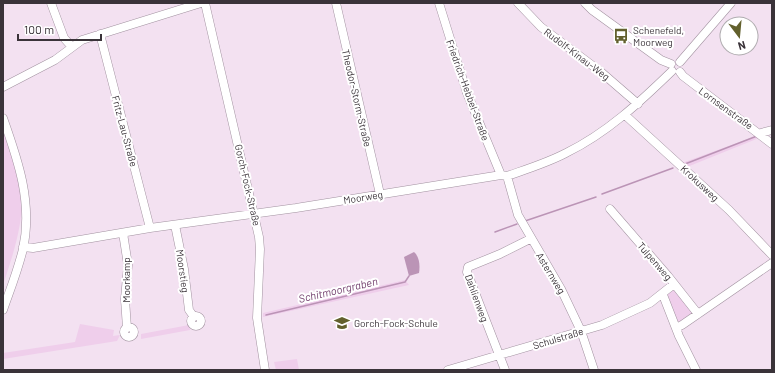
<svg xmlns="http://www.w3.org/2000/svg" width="775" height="373" viewBox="0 0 775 373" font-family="Barlow,sans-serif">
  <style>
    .green { fill: #efceeb }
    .water { fill: #bb94b6 }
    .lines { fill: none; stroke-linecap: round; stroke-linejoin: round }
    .stream { stroke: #bb94b6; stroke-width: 1.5 }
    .minor-casing { stroke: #a292a0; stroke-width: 9 }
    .minor { stroke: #fff; stroke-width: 8 }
    .labels { text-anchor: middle; stroke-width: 4; stroke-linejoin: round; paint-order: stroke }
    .poi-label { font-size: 10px; fill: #3a3339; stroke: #fff; text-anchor: start }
    .street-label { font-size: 10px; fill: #3a3339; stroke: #fff }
    .water-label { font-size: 11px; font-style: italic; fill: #73406e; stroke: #fff }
  </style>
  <rect width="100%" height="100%" fill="#f3e1f1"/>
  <path class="green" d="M3 130C8 145 15 159 19 174 28 211 15 249 3 285Z
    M756 136 759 138 687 167 682 163Z
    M405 280 409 285 263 317V313Z
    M673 290 676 291 692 311V313L682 322 677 321 667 300V294Z
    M80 324 114 330 113 336 120 335 117 341 3 359V353L75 342Z
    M189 325 190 330 141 339V334Z
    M297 359 299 370H276L274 362Z"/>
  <path class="water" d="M414 252C420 257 420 267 419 273L409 276 404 257Z"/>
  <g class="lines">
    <path class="stream" d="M685 164 757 136
      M602 194 673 168
      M525 221 596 197
      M495 232 517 224
      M266 315 405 282 409 276"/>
    <g class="minor-casing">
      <path id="minor" d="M51 3 64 38 72 47
        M205 3 259 237 260 249 257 318 265 370
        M336 3 380 194
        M439 3 467 93 501 175
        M518 3 541 27 601 72 638 104
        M585 3 592 10 661 60 671 64
        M100 34 150 228
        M680 62 731 3
        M680 72 683 76 772 144
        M3 87 55 60 82 40 201 3
        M625 115 729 210 772 255
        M3 118C18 160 33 203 23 249 18 270 10 290 3 310
        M761 133 772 130
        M507 176 518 215 561 289 581 331 594 370
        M610 209 668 276 698 314
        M175 225 184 269 189 310 194 317
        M123 233 128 265 125 299 127 328
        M23 247 33 248 150 228 296 208 501 175 507 176C527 169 547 163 566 153 607 133 640 102 672 71
        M663 295 679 336 696 370
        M191 321a5 5 0 1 1 10 0a5 5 0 1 1-10 0Z
        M124 332a5 5 0 1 1 10 0a5 5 0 1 1-10 0Z
        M676 328 682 325 772 263
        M448 370 602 325 650 303 674 284
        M505 370 467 272 468 267 500 254 530 239"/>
    </g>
    <use href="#minor" class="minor"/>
  </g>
  <defs>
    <g id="bus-bare" transform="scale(1.2)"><path d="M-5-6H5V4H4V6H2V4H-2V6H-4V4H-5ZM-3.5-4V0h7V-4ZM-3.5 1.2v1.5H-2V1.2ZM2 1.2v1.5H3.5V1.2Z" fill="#62602d" stroke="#fff" stroke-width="2.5" paint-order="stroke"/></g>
    <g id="school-bare" transform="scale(1.2)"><path d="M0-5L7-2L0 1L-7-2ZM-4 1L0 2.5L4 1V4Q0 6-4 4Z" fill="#62602d" stroke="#fff" stroke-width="2.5" paint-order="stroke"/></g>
  </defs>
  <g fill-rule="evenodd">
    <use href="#bus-bare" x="621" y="36"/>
    <use href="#school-bare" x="342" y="323"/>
  </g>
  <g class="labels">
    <g class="poi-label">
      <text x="633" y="34">Schenefeld,<tspan x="633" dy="12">Moorweg</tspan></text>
      <text x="354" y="327">Gorch-Fock-Schule</text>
    </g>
    <g class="street-label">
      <text transform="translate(577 54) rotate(37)" y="4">Rudolf-Kinau-Weg</text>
      <text transform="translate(468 90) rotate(70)" y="4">Friedrich-Hebbel-Straße</text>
      <text transform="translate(357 98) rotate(77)" y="4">Theodor-Storm-Straße</text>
      <text transform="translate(726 108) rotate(36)" y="4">Lornsenstraße</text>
      <text transform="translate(125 131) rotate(75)" y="4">Fritz-Lau-Straße</text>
      <text transform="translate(700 183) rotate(43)" y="4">Krokusweg</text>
      <text transform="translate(248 185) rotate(77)" y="4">Gorch-Fock-Straße</text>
      <text transform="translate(363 197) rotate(-9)" y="4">Moorweg</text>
      <text transform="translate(655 261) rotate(49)" y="4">Tulpenweg</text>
      <text transform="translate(183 271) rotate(82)" y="4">Moorstieg</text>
      <text transform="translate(551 273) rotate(59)" y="4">Asternweg</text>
      <text transform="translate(126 280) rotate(-90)" y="4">Moorkamp</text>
      <text transform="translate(477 298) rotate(70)" y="4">Dahlienweg</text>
      <text transform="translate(558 338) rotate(-17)" y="4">Schulstraße</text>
    </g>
    <g class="water-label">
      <text transform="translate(338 290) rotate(-13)" y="4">Schitmoorgraben</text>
    </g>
  </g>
  <rect width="775" height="373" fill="none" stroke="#3a3339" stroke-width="8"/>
  <g transform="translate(739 36) rotate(164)"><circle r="19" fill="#ffffff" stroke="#b0adb0"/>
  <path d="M0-3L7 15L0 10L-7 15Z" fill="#62602d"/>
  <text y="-6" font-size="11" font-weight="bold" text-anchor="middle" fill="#3a3339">N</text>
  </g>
  <path d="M18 34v6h83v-6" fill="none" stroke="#3a3339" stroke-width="2"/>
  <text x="24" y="34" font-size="12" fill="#3a3339" stroke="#ffffff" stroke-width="3" paint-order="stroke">100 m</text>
</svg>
